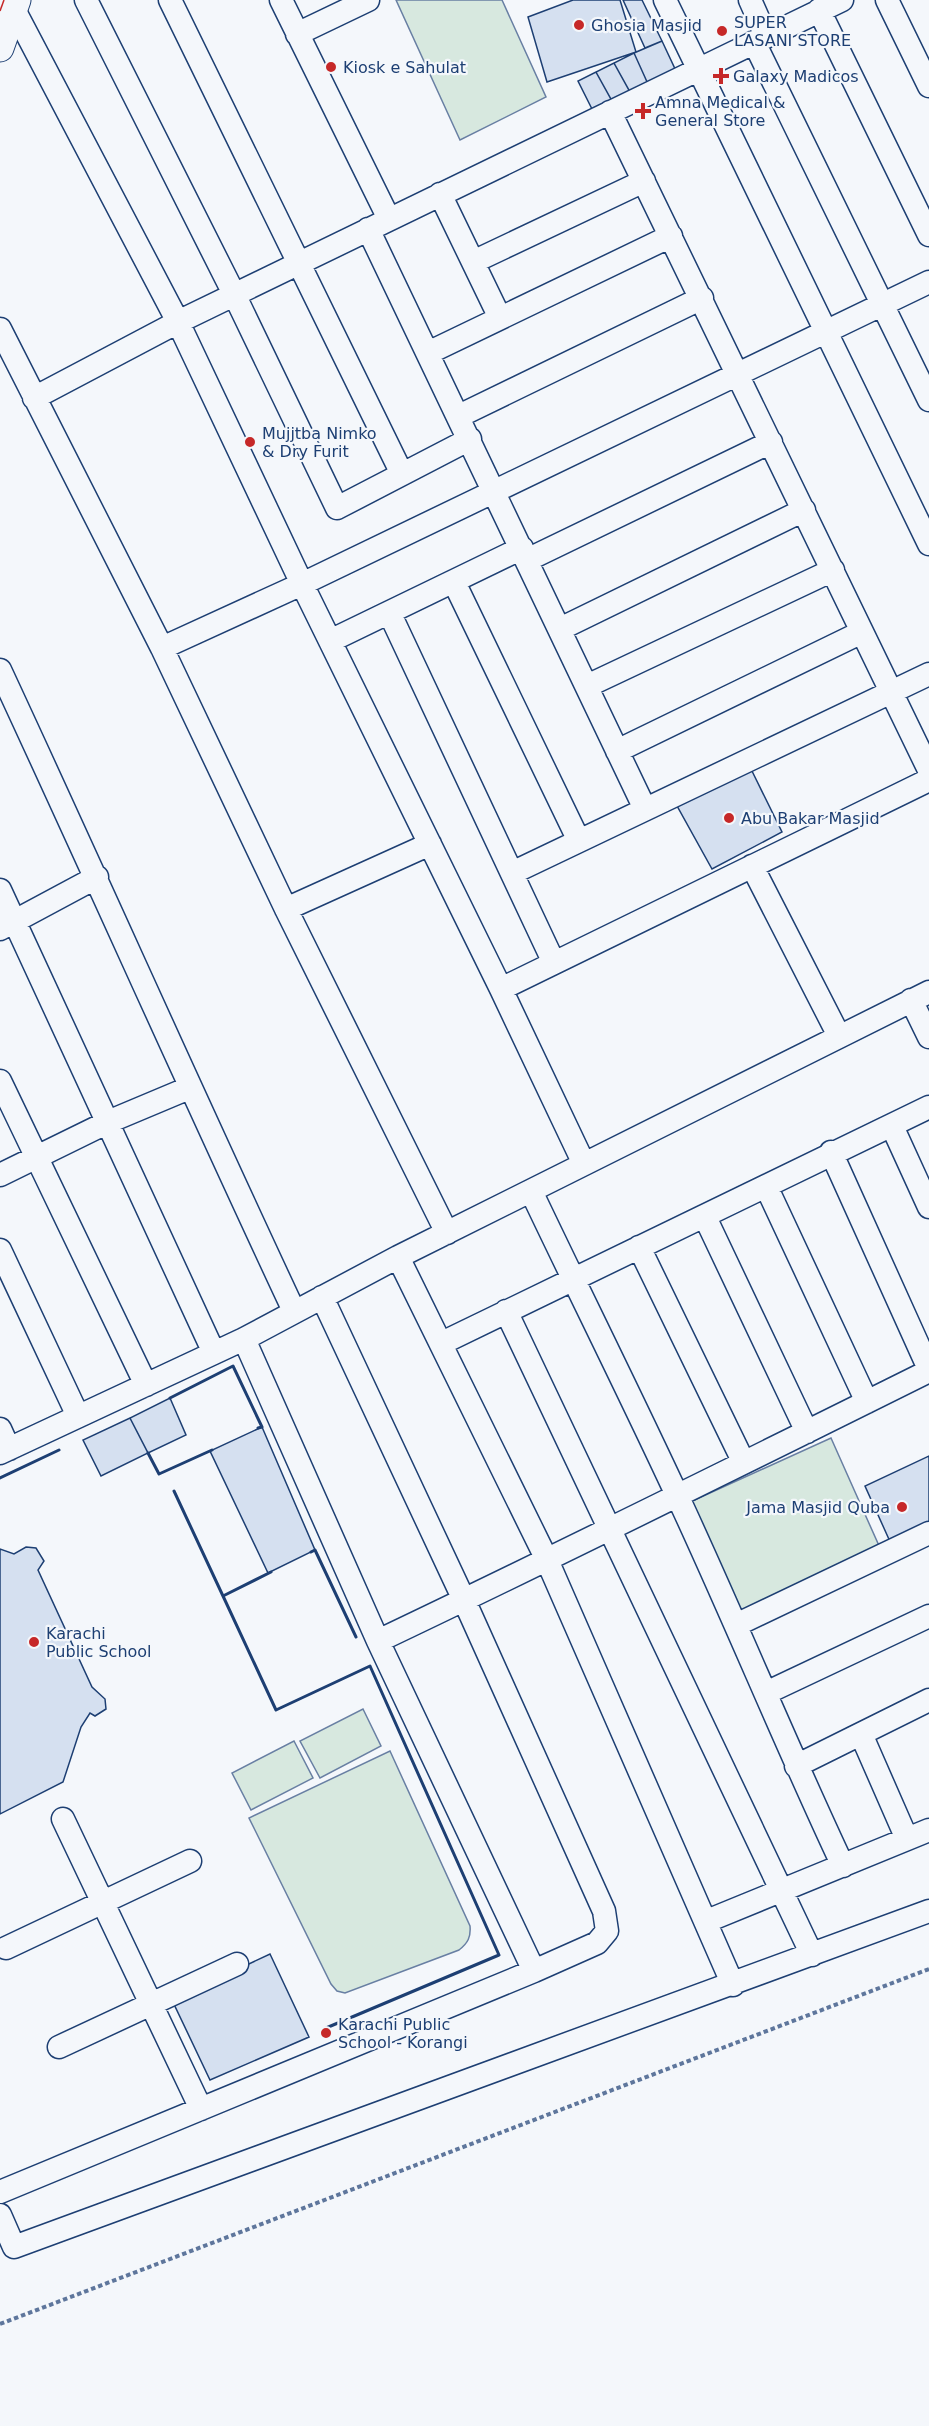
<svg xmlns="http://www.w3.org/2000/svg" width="929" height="2426" viewBox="0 0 929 2426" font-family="'DejaVu Sans',sans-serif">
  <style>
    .green { fill: #d7e8df; stroke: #687fa3; stroke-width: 1.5 }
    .building { fill: #d5e0f0; stroke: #1d3f73; stroke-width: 1.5 }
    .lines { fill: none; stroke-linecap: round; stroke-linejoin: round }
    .minor-casing { stroke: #1d3f73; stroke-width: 25 }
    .major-casing { stroke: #1d3f73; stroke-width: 29 }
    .path { stroke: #5e769c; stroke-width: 4; stroke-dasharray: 4.5 3; stroke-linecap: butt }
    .minor { stroke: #f4f7fb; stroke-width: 22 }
    .major { stroke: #f4f7fb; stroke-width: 27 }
    .wall { stroke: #1d3f73; stroke-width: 3 }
    .power { stroke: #c62828; stroke-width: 1.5; stroke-dasharray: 21 4.5 3 4.5; stroke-linecap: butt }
    .poi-dot { fill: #c62828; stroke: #f4f7fb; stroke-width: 2 }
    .labels { text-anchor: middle; stroke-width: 4.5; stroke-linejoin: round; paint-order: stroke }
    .poi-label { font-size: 16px; fill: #1d3f73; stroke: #f4f7fb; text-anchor: start }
  </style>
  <rect width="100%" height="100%" fill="#f4f7fb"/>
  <path class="green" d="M396 0H502L546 97 460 140Z
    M831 1438 880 1548 740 1613 690 1502Z
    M363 1709 381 1746 320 1778 300 1741Z
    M294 1741 313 1778 251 1810 232 1773Z
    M390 1751 470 1926C471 1937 468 1943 459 1950L345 1993 337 1991 331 1984 249 1818Z"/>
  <path class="building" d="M573 0H620L636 52 547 82 528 17Z
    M623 0H642L662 41 645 48Z
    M662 41 676 71 648 84 634 53Z
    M634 53 648 84 630 92 614 63Z
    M614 63 630 92 612 101 596 72Z
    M596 72 612 101 593 111 578 81Z
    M750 767 782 832 712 869 676 804Z
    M170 1398 186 1435 148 1453 130 1418Z
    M130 1418 148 1453 101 1476 83 1440Z
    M262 1427 315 1550 268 1573 210 1451Z
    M929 1456V1528L892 1546 865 1486Z
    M26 1547 36 1548 44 1561 38 1570 92 1687 105 1699 106 1709 95 1716 90 1713 81 1727 63 1782 0 1814V1549L14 1554Z
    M270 1954 309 2037 210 2080 172 2000Z"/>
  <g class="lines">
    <g class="minor-casing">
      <path id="minor" d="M9 0 178 322 302 584 501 989 584 1164
        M86 0 234 294 337 508 470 439
        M170 0 402 474
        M281 0 389 219
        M665 0 929 544
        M750 0 766 36
        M887 0 929 86
        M819 10 929 235
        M297 34 368 0
        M754 42 929 400
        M610 112 929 770
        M440 194 500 318
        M368 229 645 809
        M473 262 644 181
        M0 329 162 648 286 909 447 1233
        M428 353 671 236
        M34 398 178 322 842 0
        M459 416 702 298
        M527 560 771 442
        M454 582 579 841
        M390 614 554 963
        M560 629 804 510
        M330 641 522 548
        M162 648 302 584 929 282
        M0 670C99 883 194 1098 294 1311
        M587 686 833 570
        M617 751 862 632
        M752 866 839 1036
        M512 873 929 674
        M0 890 214 1353
        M286 909 430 844
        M0 929 97 877
        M501 989 929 780
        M911 1000 929 1037
        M0 1081 146 1385
        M892 1126 929 1207
        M831 1152 929 1369
        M0 1175 108 1122 189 1088
        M766 1186 867 1402
        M531 1191C579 1292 629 1392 676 1493 734 1617 785 1743 843 1866
        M705 1217 807 1432
        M639 1247 743 1461
        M0 1250 78 1416
        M398 1257 547 1560 733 1985
        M506 1311 812 1955
        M244 1339 378 1641 534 1971
        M442 1343 929 1107
        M0 1429 9 1449
        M0 1453 244 1339 398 1257 929 992
        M736 1625 929 1533
        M378 1641C563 1553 746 1462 929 1371
        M766 1693 929 1616
        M861 1734 907 1839
        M796 1766 929 1700
        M63 1819 201 2109
        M707 1921 929 1830
        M6 1948 190 1861
        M59 2047 237 1964
        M0 2192 534 1971 597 1943 607 1931 604 1911 464 1600 322 1297
        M0 2215 14 2247 929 1911"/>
    </g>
    <g class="major-casing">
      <path id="major" d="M0 48 17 0"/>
    </g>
    <path class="path" d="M0 2324 929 1969"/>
    <use href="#minor" class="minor"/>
    <use href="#major" class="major"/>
    <path class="wall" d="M170 1398 233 1366 262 1427 258 1428
      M148 1453 159 1474 212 1450
      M0 1478 59 1450
      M174 1491 223 1596
      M311 1552 315 1550 356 1637
      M271 1572 223 1596 276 1710 370 1666 499 1955 326 2028"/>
    <path class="power" d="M0 11 4 0"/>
  </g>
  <g class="poi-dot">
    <circle cx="579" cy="25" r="6"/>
    <circle cx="722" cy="31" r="6"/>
    <circle cx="331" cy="67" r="6"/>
    <path d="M718 67h6v6h6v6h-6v6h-6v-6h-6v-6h6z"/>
    <path d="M640 102h6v6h6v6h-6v6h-6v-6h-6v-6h6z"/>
    <circle cx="250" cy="442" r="6"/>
    <circle cx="729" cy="818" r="6"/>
    <circle cx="902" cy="1507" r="6"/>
    <circle cx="34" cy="1642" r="6"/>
    <circle cx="326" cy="2033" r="6"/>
  </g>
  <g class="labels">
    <g class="poi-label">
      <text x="734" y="28">SUPER<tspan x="734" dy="18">LASANI STORE</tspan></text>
      <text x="591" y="31">Ghosia Masjid</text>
      <text x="343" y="73">Kiosk e Sahulat</text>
      <text x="733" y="82">Galaxy Madicos</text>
      <text x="655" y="108">Amna Medical &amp;<tspan x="655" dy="18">General Store</tspan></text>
      <text x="262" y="439">Mujjtba Nimko<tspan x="262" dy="18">&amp; Dry Furit</tspan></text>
      <text x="741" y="824">Abu Bakar Masjid</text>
      <text x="890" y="1513" text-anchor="end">Jama Masjid Quba</text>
      <text x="46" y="1639">Karachi<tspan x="46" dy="18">Public School</tspan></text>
      <text x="338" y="2030">Karachi Public<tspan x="338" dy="18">School - Korangi</tspan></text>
    </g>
  </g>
</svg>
